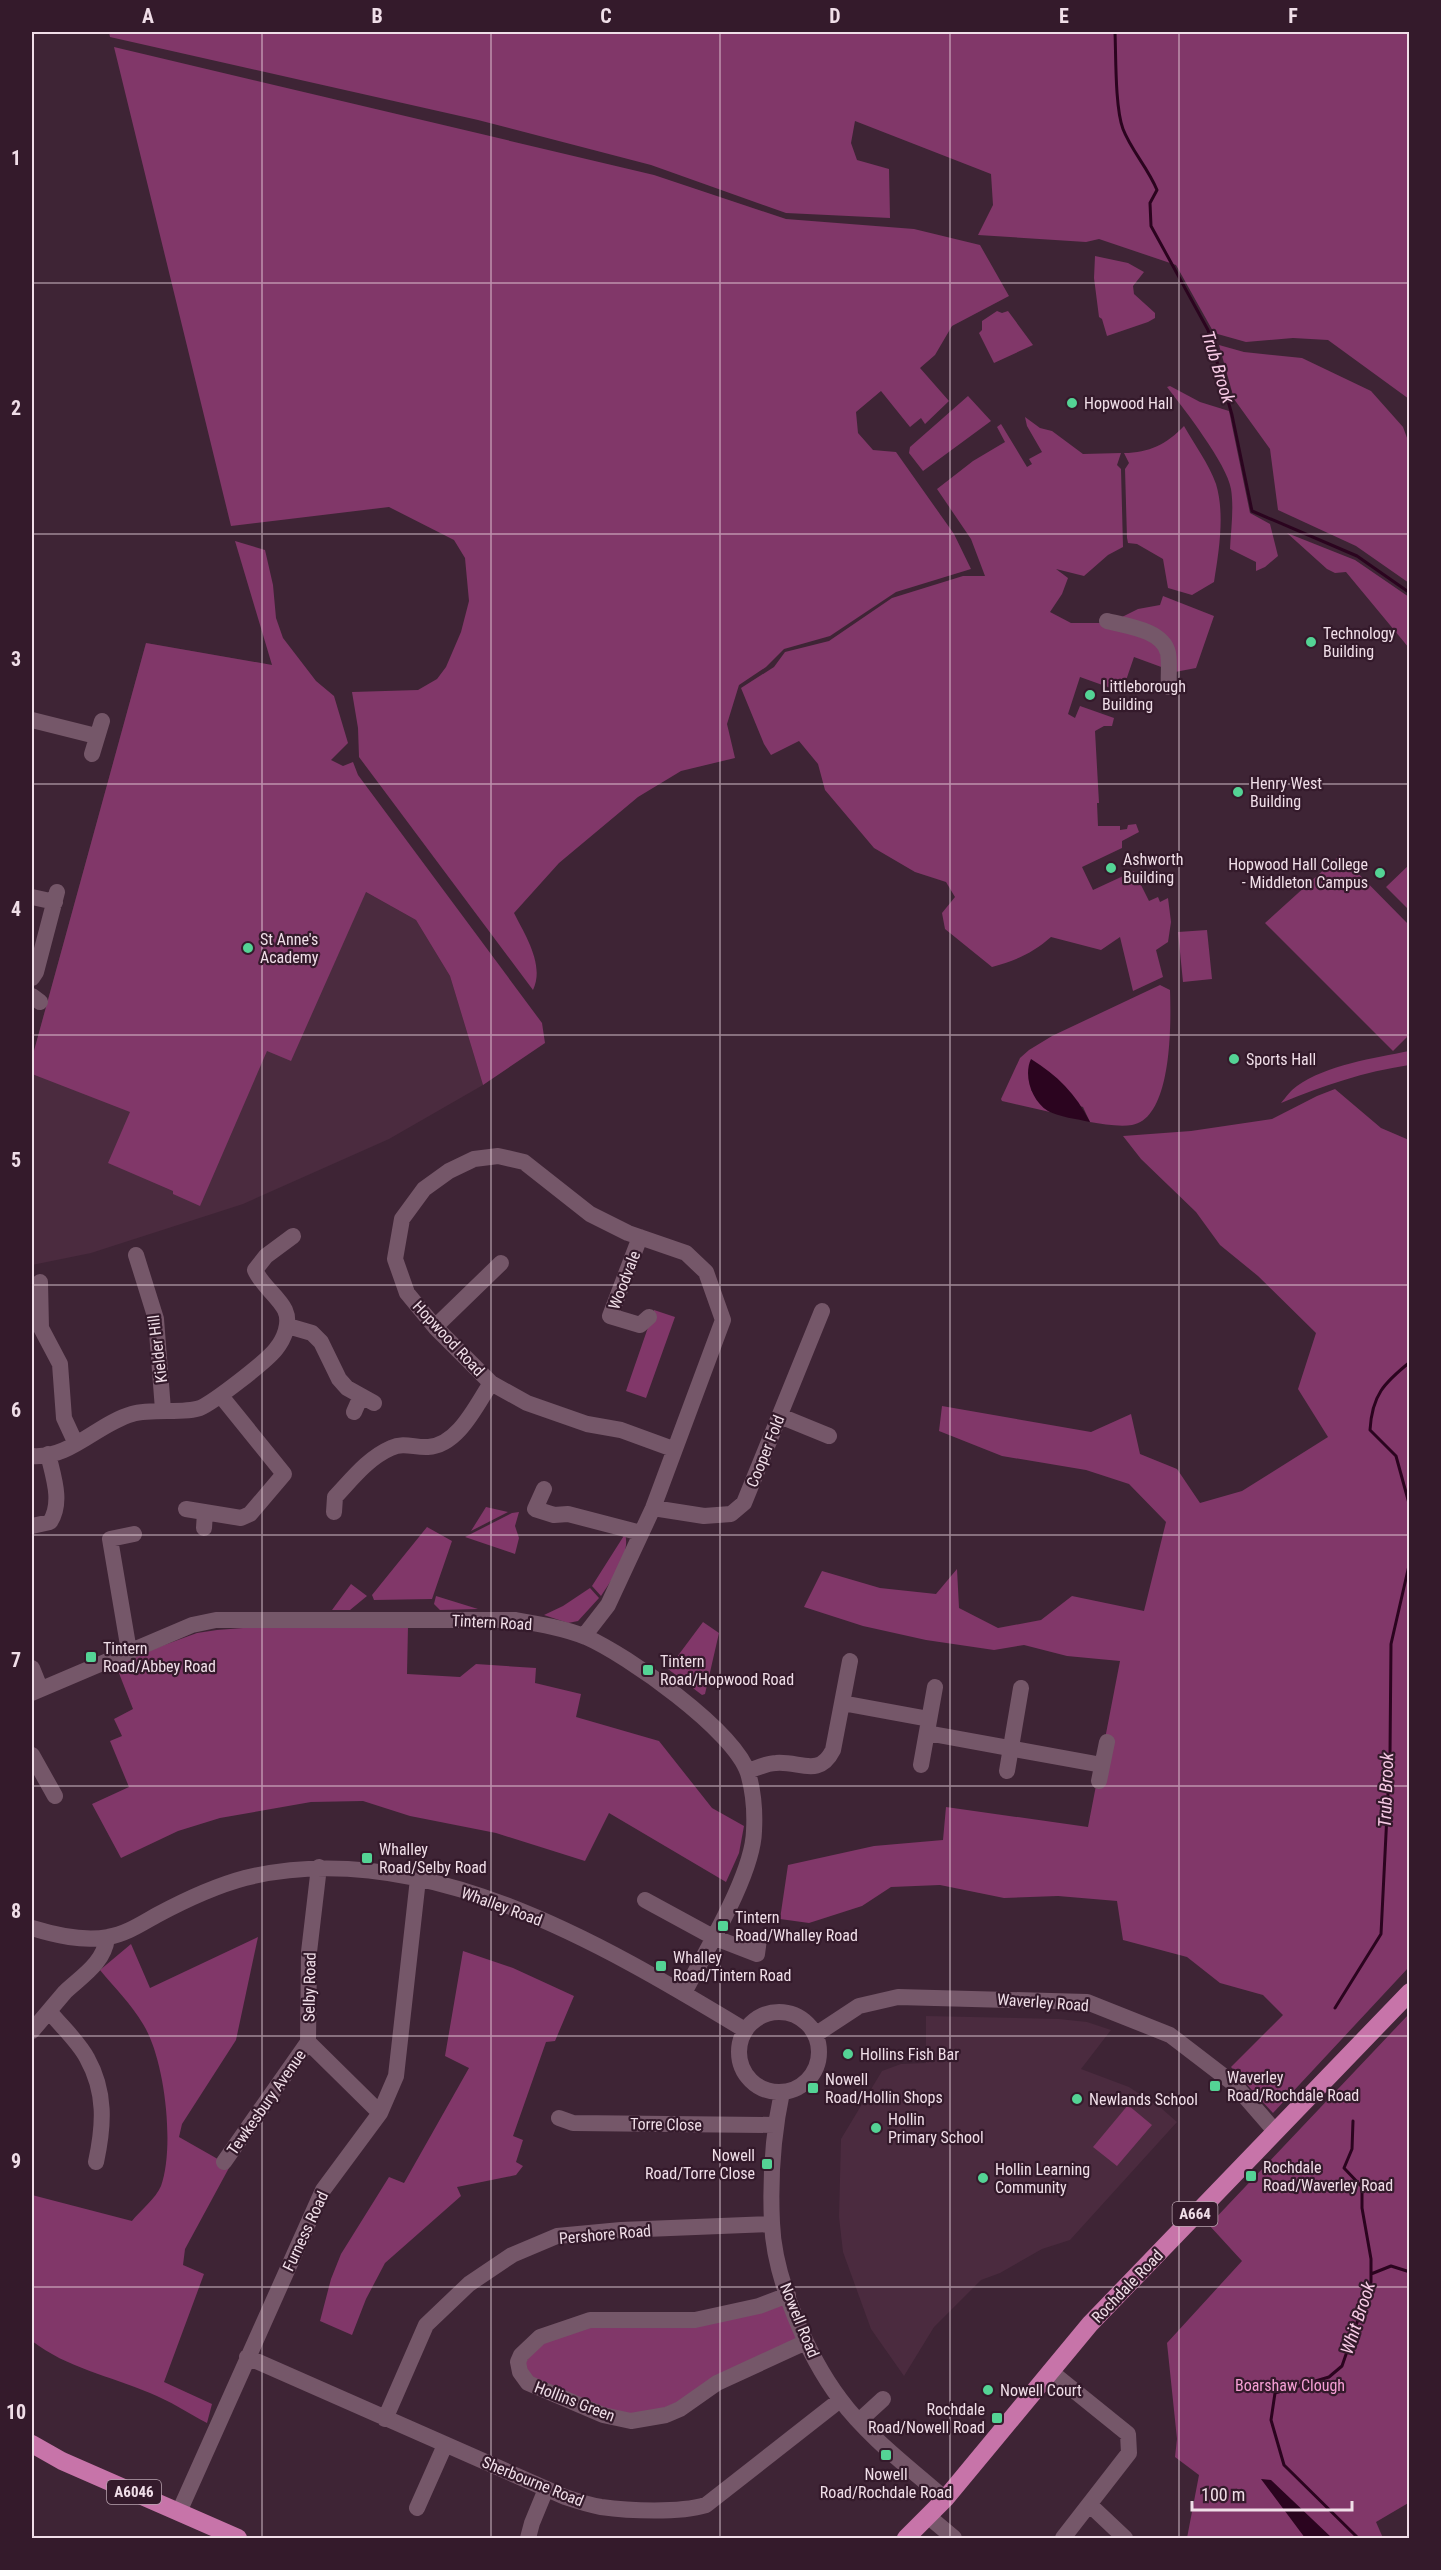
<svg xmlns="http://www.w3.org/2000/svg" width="1441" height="2570" viewBox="0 0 1441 2570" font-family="'Roboto Condensed',sans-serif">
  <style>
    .built { fill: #4b2b3f }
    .green { fill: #813769 }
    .water { fill: #2b041f }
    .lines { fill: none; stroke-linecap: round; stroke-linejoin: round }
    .stream { stroke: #2b041f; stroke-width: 3 }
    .minor { stroke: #755769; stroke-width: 16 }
    .major { stroke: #c774a9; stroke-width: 18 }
    .grid { fill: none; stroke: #f0dee8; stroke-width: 1.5; stroke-opacity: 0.55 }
    .poi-dot { fill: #54d395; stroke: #341a2b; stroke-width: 2 }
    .labels { text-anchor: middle; stroke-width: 4.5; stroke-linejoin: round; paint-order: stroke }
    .shield { fill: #341a2b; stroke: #b8a3af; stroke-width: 1.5 }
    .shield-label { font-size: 15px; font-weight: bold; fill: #f0dee8 }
    .poi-label { font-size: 16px; fill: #f0dee8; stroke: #341a2b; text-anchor: start }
    .street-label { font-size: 16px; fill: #f0dee8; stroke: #341a2b }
    .park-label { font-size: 16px; fill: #f69fd5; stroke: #341a2b }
    .water-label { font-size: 18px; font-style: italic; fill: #f8cbe6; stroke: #341a2b }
    .neatline { fill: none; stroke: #f0dee8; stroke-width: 2 }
    .grid-label { font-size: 20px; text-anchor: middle; font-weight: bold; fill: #f0dee8 }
  </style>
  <rect width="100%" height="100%" fill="#3e2435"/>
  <path class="built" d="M146 643 272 665 366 892 416 920 450 976 483 1085 389 1139 243 1204 91 1253 32 1265V1058Z
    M926 2016 1059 2019 1087 2022 1111 2030 1081 2069 1129 2087 1161 2108 1177 2122 1070 2240 1042 2249 1000 2273 981 2280 934 2327 904 2376 871 2329 843 2252 839 2217 841 2139 882 2071 901 2064 926 2063Z"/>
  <path class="green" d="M109 32H1409V399L1328 340 1293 338 1246 342 1214 333 1176 265 1099 239 1086 242 978 235 993 205 991 174 855 121 851 143 857 160 889 169 890 218 786 213 651 165 478 120 110 37Z
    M114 47 654 175 786 219 914 229 980 245 1009 296 952 326 935 355 920 368 949 401 925 424 921 418 910 427 881 391 856 412 858 433 873 450 896 452 954 534 971 569 896 592 830 636 784 649 766 667 739 685 727 724 735 758 681 771 638 797 559 863 514 913C525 935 545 965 533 990L359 757 358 728 352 692 418 690 437 679 446 667 461 632 469 601 465 558 454 540 389 507 231 526Z
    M1095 256 1128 263 1144 272 1133 286 1134 294 1155 313V318L1148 322 1107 336 1102 319 1099 317 1094 278Z
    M997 311 1002 313 1008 311 1033 345 994 363 979 333 982 330V321Z
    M1219 345 1244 352 1302 358 1371 391 1403 427 1410 446 1409 583 1356 546 1278 510 1270 449 1234 399Z
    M1170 386 1200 402 1229 411 1250 513 1270 524 1278 556 1265 567 1256 571V562L1230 549C1231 529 1234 508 1231 489 1227 464 1184 409 1167 387Z
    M968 396 991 421 923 471 909 453 910 447Z
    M1025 417 1040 428 1052 431 1083 454 1121 453 1117 465 1121 469 1123 547 1108 555 1084 576 1056 569 1068 578 1062 594 1050 612 1071 623H1106L1157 640 1164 668 1134 657 1122 692 1080 677 1068 714 1075 718 1080 706 1114 718 1112 726H1104L1095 731 1099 803H1097L1098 826H1120V830L1127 829 1128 825 1136 824 1139 832 1122 841V848L1082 867 1093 890 1134 871 1149 901 1158 897 1160 902 1168 898 1171 922 1168 942 1156 950 1163 977 1133 991 1120 937 1101 950 1051 937C1033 953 1015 961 992 967L945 929 942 913 955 897 946 882 915 872 874 848 825 790 818 764 799 741 771 755 764 744 741 688 774 667 785 652 829 641 892 598 963 576H985L971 539 937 489 973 461 1005 442 997 427 1001 424 1027 467 1032 464 1029 459 1042 452 1027 426Z
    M1184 426C1194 444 1209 464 1216 484 1225 514 1219 551 1214 582L1192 595 1168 588 1163 559 1137 544 1128 543 1127 538 1125 469 1129 463 1124 453C1149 453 1167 444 1184 426Z
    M1287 533 1355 560 1409 597V648L1346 572 1335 573 1327 569Z
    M235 541 265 550 273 585 276 618 283 638 316 681 334 696 348 743 331 760 343 766 353 762 358 775 542 1023 545 1043 483 1085 450 976 416 920 366 892 291 1061 267 1051 200 1206 173 1194V1191L108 1163 130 1112 32 1074V1058L146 643 272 665Z
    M1163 596 1214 616 1196 668 1175 672 1176 660 1120 618 1138 609 1160 605Z
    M1340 855 1409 925V1035L1393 1051 1265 923Z
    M1409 865V910L1386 887Z
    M1207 930 1212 979 1183 982 1178 932Z
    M1160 985 1170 990C1171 1021 1173 1118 1132 1125 1119 1127 1103 1124 1090 1122L1083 1107 1031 1090 1050 1112 1002 1101 1001 1099 1020 1058 1029 1050 1052 1036Z
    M1409 1051V1065C1364 1072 1324 1085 1281 1103 1286 1097 1291 1090 1297 1086 1326 1065 1375 1058 1409 1051Z
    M1335 1089 1381 1128 1409 1140V1967L1273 2113 1231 2067 1283 2015 1263 1995 1220 1983 1187 1957 1123 1940 1117 1901 1058 1896 1004 1898 940 1885 891 1887 862 1906 809 1923 780 1919 788 1865 874 1846 943 1840 946 1807 1088 1827 1120 1661 1067 1656 1024 1645 994 1650 926 1640 863 1626 804 1607 822 1571 880 1588 936 1594 957 1569 959 1608 998 1628 1041 1620 1072 1596 1144 1611 1166 1522 1129 1484 1086 1470 1002 1456 939 1431 942 1406 1091 1432 1131 1414 1140 1454 1177 1469 1200 1503 1242 1491 1328 1437 1298 1389 1316 1333 1258 1276 1220 1245 1196 1212 1141 1159 1123 1136 1191 1131 1272 1119 1317 1096Z
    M654 1310 675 1317 646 1398 626 1391Z
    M486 1507 508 1512 471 1531Z
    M519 1512 515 1526 519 1538 515 1554 465 1537 512 1513Z
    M427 1527 452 1541 432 1599 374 1600 372 1595Z
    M625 1534C631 1553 612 1580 601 1596L592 1586Z
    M351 1584 367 1596 350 1610H332Z
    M590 1588 599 1598 578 1621 568 1623 544 1615 563 1606Z
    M436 1596 478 1609 440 1610 434 1604Z
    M703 1622 719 1633 705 1694 702 1695 668 1669Z
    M267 1626H408L407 1674 460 1677 476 1664 536 1668 535 1683 581 1694 576 1717 659 1741 712 1808 744 1826 739 1853 726 1882 609 1813 585 1861 496 1833 410 1816 363 1801 311 1802 220 1818 178 1831 121 1858 92 1804 129 1787 110 1741 122 1736 114 1719 133 1709 115 1663 197 1633 217 1630Z
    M258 1937 236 2040 182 2124 179 2137 230 2166 185 2249 183 2265 204 2274 164 2382 212 2404 207 2423C188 2413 170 2401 150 2393 110 2376 67 2368 32 2341V2195L132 2221C140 2211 156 2198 161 2186 175 2147 165 2059 143 2024 132 2005 114 1987 100 1970L131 1944 150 1988Z
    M463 1951 513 1968 574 1996 555 2041 546 2042 513 2136 523 2140 516 2162 523 2166 516 2175 457 2187 461 2196 385 2263 366 2299 352 2335 320 2321 331 2279 341 2254 389 2177 404 2183 469 2068 445 2056Z
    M1409 2014 1410 2502 1376 2522 1383 2538H1187L1199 2475 1175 2457 1177 2439 1167 2343 1242 2261 1209 2225Z
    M1128 2105 1152 2125 1117 2166 1093 2147Z
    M781 2301 806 2342 696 2395 631 2421 527 2377 523 2366 540 2341 593 2322 694 2324Z"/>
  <path class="water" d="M1031 1059C1057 1075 1076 1094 1090 1122 1077 1119 1059 1117 1048 1111 1032 1101 1023 1076 1031 1059Z
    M1261 2479 1271 2480 1332 2538H1305Z"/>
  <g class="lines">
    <path class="stream" d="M1115 32C1116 56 1115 108 1123 129 1131 150 1148 168 1157 190L1150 203 1151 226 1208 330 1232 415 1252 511 1357 556 1410 593
      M1410 1362C1384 1383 1372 1395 1370 1430L1396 1456 1410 1507
      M1335 2008 1381 1934 1390 1754 1391 1644 1410 1561
      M1353 2121 1352 2149 1344 2168 1362 2187V2208L1371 2259V2282L1342 2366 1329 2377 1275 2393 1271 2420 1284 2465 1358 2538
      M1371 2274 1391 2266 1410 2272"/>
    <path class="minor" d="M1107 621C1126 626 1163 630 1168 653 1170 664 1168 676 1169 687
      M32 720 96 736
      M92 754 102 721
      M32 897 55 902
      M32 978 36 972 57 892
      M32 996 40 1002
      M640 1237 610 1316 640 1325 649 1317
      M136 1255 156 1319 163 1410
      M40 1282 41 1328 60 1364 64 1418 76 1444
      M288 1326 312 1333 321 1342 339 1379 347 1388 374 1403
      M435 1327 501 1263
      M354 1412 361 1396
      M780 1416 829 1436
      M32 1456C70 1459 97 1424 132 1414 152 1408 184 1414 200 1408 214 1402 267 1361 276 1349 284 1339 291 1323 285 1310 278 1296 262 1286 255 1270L266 1256 293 1236
      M544 1489 535 1509 554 1515 568 1514 641 1533
      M653 1508 704 1516 731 1514 744 1503 822 1311
      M186 1509 241 1518 250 1514 284 1474 221 1396
      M334 1512 335 1497C352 1479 368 1458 391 1448 404 1442 415 1448 428 1447 458 1446 477 1404 491 1383
      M32 1526 50 1522C63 1502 53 1476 48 1454
      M204 1528 205 1512
      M584 1636 608 1605 653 1508 723 1320 706 1272 686 1253 628 1233 590 1214 524 1162 498 1156 474 1159 449 1171 424 1189 402 1219 395 1259 407 1293 435 1327 491 1383 527 1403 587 1424 621 1430 673 1449
      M129 1651 110 1539 134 1534
      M32 1668 40 1688
      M32 1693 192 1625 216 1620H515C539 1624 564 1628 586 1637 627 1655 734 1730 748 1773 753 1790 755 1813 754 1831 753 1875 705 1952 684 1993
      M842 1703 929 1719
      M927 1733 1102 1765
      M32 1755 55 1796
      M921 1765 935 1687
      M748 1771C757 1768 767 1763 776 1763 800 1761 819 1778 833 1750L850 1661
      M1007 1771 1021 1688
      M1099 1781 1107 1742
      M319 1867 309 1952 308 2042 380 2113
      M645 1900 713 1937 757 1954 759 1939
      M32 1928C55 1935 83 1942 108 1937 126 1934 141 1924 157 1915 185 1900 215 1886 245 1878 420 1835 601 1943 745 2030
      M49 2011C61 2026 78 2041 87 2058 106 2092 104 2125 96 2162
      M739 2052a40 40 0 1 1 80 0a40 40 0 1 1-80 0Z
      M32 2031C43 2018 54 2005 65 1992 82 1976 104 1963 107 1938
      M815 2035 859 2006 898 1997 1087 2002 1170 2035 1234 2084 1274 2130
      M782 2092C773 2134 770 2180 772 2223 774 2278 807 2355 840 2399 867 2436 911 2469 945 2499
      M559 2118 573 2123 775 2125
      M224 2162 308 2042
      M788 2295 759 2306 695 2320H590L540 2337 521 2355 518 2362 520 2372 528 2383 603 2415 631 2421 666 2415 680 2409 717 2383 806 2342
      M247 2357 565 2497C577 2501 589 2505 601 2507 629 2511 680 2513 706 2505L840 2400
      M1050 2371 1128 2434 1129 2453 1063 2538
      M385 2419 426 2325 469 2284 512 2255 557 2236 621 2230 772 2224
      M859 2421 883 2399
      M1090 2505 1125 2538
      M417 2508 445 2445
      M179 2512 323 2190 380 2113 396 2076 418 1879
      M929 2517 954 2538
      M528 2538 532 2523 546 2489"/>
    <path class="major" d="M32 2444 62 2461 238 2538
      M906 2538 945 2499 1090 2324 1410 1992"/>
  </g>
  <path class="grid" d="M262 32V2538M491 32V2538M720 32V2538M950 32V2538M1179 32V2538M32 283H1410M32 534H1410M32 784H1410M32 1035H1410M32 1285H1410M32 1535H1410M32 1786H1410M32 2036H1410M32 2287H1410"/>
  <g class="poi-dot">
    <circle cx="1072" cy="403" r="6"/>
    <circle cx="1311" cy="642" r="6"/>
    <circle cx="1090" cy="695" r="6"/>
    <circle cx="1238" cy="792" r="6"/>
    <circle cx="1111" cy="868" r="6"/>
    <circle cx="1380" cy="873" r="6"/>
    <circle cx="248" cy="948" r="6"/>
    <circle cx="1234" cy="1059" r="6"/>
    <rect x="85" y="1651" width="12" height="12" rx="3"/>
    <rect x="642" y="1664" width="12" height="12" rx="3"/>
    <rect x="361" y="1852" width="12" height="12" rx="3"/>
    <rect x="717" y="1920" width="12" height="12" rx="3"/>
    <rect x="655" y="1960" width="12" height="12" rx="3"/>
    <circle cx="848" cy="2054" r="6"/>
    <rect x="1209" y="2080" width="12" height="12" rx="3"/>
    <rect x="807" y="2082" width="12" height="12" rx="3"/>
    <circle cx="1077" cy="2099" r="6"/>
    <circle cx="876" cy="2128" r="6"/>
    <rect x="761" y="2158" width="12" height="12" rx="3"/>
    <rect x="1245" y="2170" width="12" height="12" rx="3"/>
    <circle cx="983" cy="2178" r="6"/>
    <circle cx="988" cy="2390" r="6"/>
    <rect x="991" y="2412" width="12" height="12" rx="3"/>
    <rect x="880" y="2449" width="12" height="12" rx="3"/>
  </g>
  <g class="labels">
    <g class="shield">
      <rect x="1172.5" y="2202" width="45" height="24" rx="4.5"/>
      <rect x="107" y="2480" width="54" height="24" rx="4.5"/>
    </g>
    <g class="shield-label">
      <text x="1195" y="2219">A664</text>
      <text x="134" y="2497">A6046</text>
    </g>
    <g class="poi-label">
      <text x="1084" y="409">Hopwood Hall</text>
      <text x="1323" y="639">Technology<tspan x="1323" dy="18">Building</tspan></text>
      <text x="1102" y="692">Littleborough<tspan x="1102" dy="18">Building</tspan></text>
      <text x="1250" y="789">Henry West<tspan x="1250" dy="18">Building</tspan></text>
      <text x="1123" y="865">Ashworth<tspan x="1123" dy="18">Building</tspan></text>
      <text x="1368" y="870" text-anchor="end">Hopwood Hall College<tspan x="1368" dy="18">- Middleton Campus</tspan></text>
      <text x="260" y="945">St Anne's<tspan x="260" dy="18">Academy</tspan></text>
      <text x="1246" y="1065">Sports Hall</text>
      <text x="103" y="1654">Tintern<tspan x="103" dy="18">Road/Abbey Road</tspan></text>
      <text x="660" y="1667">Tintern<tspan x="660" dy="18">Road/Hopwood Road</tspan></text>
      <text x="379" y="1855">Whalley<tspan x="379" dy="18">Road/Selby Road</tspan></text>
      <text x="735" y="1923">Tintern<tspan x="735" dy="18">Road/Whalley Road</tspan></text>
      <text x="673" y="1963">Whalley<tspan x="673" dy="18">Road/Tintern Road</tspan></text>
      <text x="860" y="2060">Hollins Fish Bar</text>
      <text x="1227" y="2083">Waverley<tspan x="1227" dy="18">Road/Rochdale Road</tspan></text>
      <text x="825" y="2085">Nowell<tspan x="825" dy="18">Road/Hollin Shops</tspan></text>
      <text x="1089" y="2105">Newlands School</text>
      <text x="888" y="2125">Hollin<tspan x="888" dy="18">Primary School</tspan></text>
      <text x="755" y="2161" text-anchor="end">Nowell<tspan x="755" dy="18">Road/Torre Close</tspan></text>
      <text x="1263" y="2173">Rochdale<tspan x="1263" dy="18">Road/Waverley Road</tspan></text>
      <text x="995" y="2175">Hollin Learning<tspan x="995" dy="18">Community</tspan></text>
      <text x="1000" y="2396">Nowell Court</text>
      <text x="985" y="2415" text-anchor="end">Rochdale<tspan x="985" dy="18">Road/Nowell Road</tspan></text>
      <text x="886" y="2480" text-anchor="middle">Nowell<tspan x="886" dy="18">Road/Rochdale Road</tspan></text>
    </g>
    <g class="street-label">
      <text transform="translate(624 1280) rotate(-69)" y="6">Woodvale</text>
      <text transform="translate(449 1338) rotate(47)" y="6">Hopwood Road</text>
      <text transform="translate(157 1349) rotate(-97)" y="6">Kielder Hill</text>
      <text transform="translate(765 1451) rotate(-68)" y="6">Cooper Fold</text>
      <text transform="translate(492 1622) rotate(3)" y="6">Tintern Road</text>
      <text transform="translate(502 1906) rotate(20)" y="6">Whalley Road</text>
      <text transform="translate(309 1987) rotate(-89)" y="6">Selby Road</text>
      <text transform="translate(1043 2002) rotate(4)" y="6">Waverley Road</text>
      <text transform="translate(266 2102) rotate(-55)" y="6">Tewkesbury Avenue</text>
      <text transform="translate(666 2124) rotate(1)" y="6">Torre Close</text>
      <text transform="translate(305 2231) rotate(-65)" y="6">Furness Road</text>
      <text transform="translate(605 2234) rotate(-5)" y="6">Pershore Road</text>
      <text transform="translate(1127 2286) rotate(-46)" y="6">Rochdale Road</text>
      <text transform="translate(800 2320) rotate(68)" y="6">Nowell Road</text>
      <text transform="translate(575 2401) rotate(21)" y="6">Hollins Green</text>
      <text transform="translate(533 2481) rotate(22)" y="6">Sherbourne Road</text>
    </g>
    <g class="park-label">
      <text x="1290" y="2391">Boarshaw Clough</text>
    </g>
    <g class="water-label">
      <text transform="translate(1218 367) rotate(73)" y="6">Trub Brook</text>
      <text transform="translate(1386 1790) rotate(-88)" y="6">Trub Brook</text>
      <text transform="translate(1358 2318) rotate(-72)" y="6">Whit Brook</text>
    </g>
  </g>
  <rect width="1441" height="2570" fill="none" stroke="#341a2b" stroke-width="66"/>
  <path d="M1192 2501v9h160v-9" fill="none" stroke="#f0dee8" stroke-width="3"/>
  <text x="1201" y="2501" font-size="18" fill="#f0dee8" stroke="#341a2b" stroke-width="4.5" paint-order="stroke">100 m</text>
  <rect x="33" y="33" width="1375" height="2504" class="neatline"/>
  <g class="grid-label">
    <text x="148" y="23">A</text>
    <text x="377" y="23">B</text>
    <text x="606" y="23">C</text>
    <text x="835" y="23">D</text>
    <text x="1064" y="23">E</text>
    <text x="1293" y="23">F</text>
    <text x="16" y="165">1</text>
    <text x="16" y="415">2</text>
    <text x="16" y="666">3</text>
    <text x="16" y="916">4</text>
    <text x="16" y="1167">5</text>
    <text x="16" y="1417">6</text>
    <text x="16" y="1667">7</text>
    <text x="16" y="1918">8</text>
    <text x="16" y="2168">9</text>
    <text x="16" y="2419">10</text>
  </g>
</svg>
